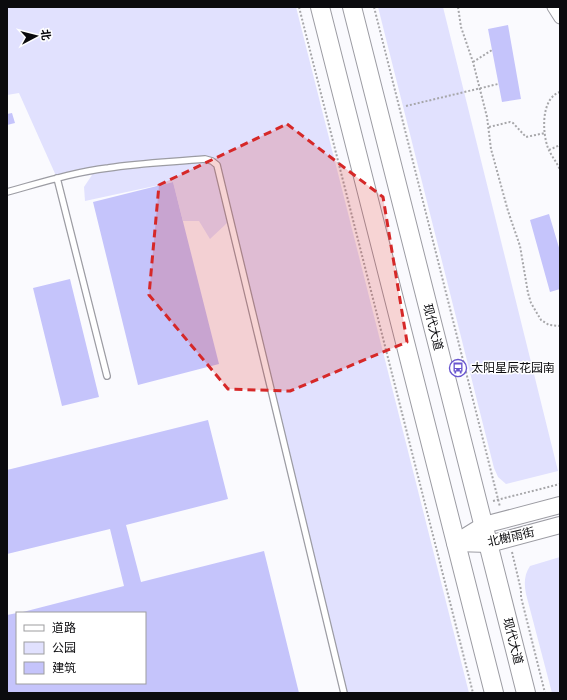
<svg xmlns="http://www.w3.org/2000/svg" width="567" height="700" viewBox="0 0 567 700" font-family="Lato,'Noto Sans SC',sans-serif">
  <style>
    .green { fill: #e1e1fe }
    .building { fill: #c5c4fb }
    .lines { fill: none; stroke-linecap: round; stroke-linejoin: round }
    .lane-casing { stroke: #9c9ca3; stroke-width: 8 }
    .street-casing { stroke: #9c9ca3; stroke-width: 13 }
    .secondary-casing { stroke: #9c9ca3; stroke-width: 18 }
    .primary-casing { stroke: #9c9ca3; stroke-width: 20 }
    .path { stroke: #a7a7aa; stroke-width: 2; stroke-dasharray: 2 2; stroke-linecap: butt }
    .lane { stroke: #fff; stroke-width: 5.5 }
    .street { stroke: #fff; stroke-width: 11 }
    .secondary { stroke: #fff; stroke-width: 16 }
    .primary { stroke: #fff; stroke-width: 18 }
    .marked { fill: #d62828; fill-opacity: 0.2; stroke: #d62828; stroke-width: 3; stroke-dasharray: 8 5; stroke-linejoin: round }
    .labels { text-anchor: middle; stroke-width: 3; stroke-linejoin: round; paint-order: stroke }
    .street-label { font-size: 12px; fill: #0b0b0e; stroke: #fff }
    .poi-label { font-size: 12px; fill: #0b0b0e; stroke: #fff; text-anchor: start }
  </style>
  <rect width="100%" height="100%" fill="#fafafe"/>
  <path class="green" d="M7 7H296L469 693H343L227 223 210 239 199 221H183L173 182 85 201 84 187 92 175 57 178 19 93 7 95Z
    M378 7H443L558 471 506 484 498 477 494 468Z
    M560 557V693H552L526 594C524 584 524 575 530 566Z"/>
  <path class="building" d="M508 25 521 99 502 102 488 29Z
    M12 113 15 123 7 125V114Z
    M173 182 219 364 138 385 93 202Z
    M549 214 560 251V289L550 292 530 220Z
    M70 279 99 397 62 406 33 288Z
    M208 420 228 499 126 525 141 582 264 551 299 693H7V615L17 613V683H145V613H19L124 586 110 529 7 554V470Z"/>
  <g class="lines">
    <g class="lane-casing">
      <path id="lane" d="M57 178 107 376
        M7 192C40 183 74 172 108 168 140 163 172 162 205 159L212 161 217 165 344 693"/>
    </g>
    <g class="street-casing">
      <path id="street" d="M553 7 560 18"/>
    </g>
    <g class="secondary-casing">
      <path id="secondary" d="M455 543 484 525 560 505
        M455 543 489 544 560 525"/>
    </g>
    <g class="primary-casing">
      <path id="primary" d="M320 7 494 693
        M352 7 526 693"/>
    </g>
    <path class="path" d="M299 7 473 693
      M374 7 500 507
      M458 7 461 27 473 62 487 117 491 149 508 211 520 246 528 293 531 303 541 320 549 325 560 326
      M473 62 492 50
      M560 92C541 98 542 132 548 148 551 156 557 162 560 170
      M406 106 498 84
      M489 127 510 122 513 123 526 137 545 133
      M549 150 560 145
      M493 501 560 484
      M512 552 521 590V597L545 693"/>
    <use href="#lane" class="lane"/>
    <use href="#street" class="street"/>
    <use href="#secondary" class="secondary"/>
    <use href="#primary" class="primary"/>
  </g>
  <path class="marked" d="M287 124 383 197 407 342 290 391 228 389 149 295 159 185Z"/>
  <defs>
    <g id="bus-ring" transform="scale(0.9)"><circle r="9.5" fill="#fff" stroke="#6855cf" stroke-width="1.5"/><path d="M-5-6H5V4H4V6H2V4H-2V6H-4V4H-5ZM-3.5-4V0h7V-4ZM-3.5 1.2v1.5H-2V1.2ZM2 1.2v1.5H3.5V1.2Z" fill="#6855cf"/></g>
  </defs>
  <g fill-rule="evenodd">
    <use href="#bus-ring" x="458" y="368"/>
  </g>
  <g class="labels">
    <g class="street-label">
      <text transform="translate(433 327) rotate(76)" y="4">现代大道</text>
      <text transform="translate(511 537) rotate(-13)" y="4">北榭雨街</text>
      <text transform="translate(513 641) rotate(76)" y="4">现代大道</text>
    </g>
    <g class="poi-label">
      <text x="471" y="372">太阳星辰花园南</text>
    </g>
  </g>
  <rect width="567" height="700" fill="none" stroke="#0b0b0e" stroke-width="16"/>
  <rect x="16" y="612" width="130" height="72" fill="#ffffff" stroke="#9d9d9f"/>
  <rect x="24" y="625" width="20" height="6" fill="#ffffff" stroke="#9d9d9f"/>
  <text x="52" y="632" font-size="12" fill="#0b0b0e">道路</text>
  <rect x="24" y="642" width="20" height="12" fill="#e1e1fe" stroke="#9d9d9f"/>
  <text x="52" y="652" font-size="12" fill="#0b0b0e">公园</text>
  <rect x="24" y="662" width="20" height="12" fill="#c5c4fb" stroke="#9d9d9f"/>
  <text x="52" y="672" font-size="12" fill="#0b0b0e">建筑</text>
  <g transform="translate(36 36) rotate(83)" stroke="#ffffff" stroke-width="3" paint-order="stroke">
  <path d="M0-3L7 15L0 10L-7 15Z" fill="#0b0b0e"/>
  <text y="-6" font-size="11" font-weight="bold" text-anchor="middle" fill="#0b0b0e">北</text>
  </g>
</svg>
